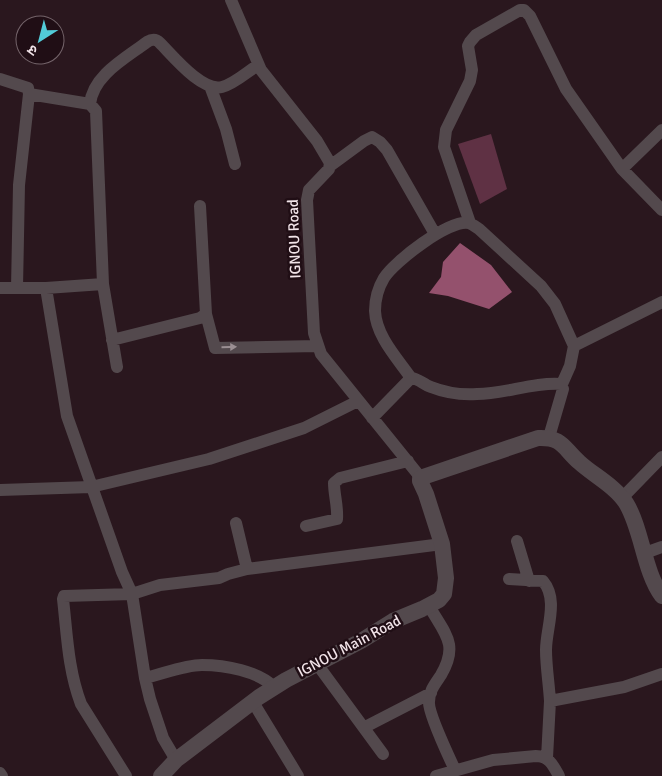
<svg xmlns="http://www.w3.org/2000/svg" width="662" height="776" viewBox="0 0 662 776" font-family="Signika,'Noto Sans Devanagari',sans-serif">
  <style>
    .green { fill: #5f3144 }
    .water { fill: #94516d }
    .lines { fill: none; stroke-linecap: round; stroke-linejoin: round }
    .minor { stroke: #53494d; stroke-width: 12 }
    .tertiary { stroke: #53494d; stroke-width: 16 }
    .oneway { fill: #9b8f93 }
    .labels { text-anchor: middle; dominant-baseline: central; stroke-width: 5; stroke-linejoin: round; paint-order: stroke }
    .street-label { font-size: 15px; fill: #f2e4e9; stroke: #200e15 }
  </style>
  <rect width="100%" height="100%" fill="#2a171e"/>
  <!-- green -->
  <path class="green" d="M491,134L507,189L480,204L458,144Z"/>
  <!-- water -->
  <path class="water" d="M460,243L491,265L512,292L489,309L448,296L429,293L441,277L443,262Z"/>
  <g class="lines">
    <!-- minor -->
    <path class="minor" d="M231,0L261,70L317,141L330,163L329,169L309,190L307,200L314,333L321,354L421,478
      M0,79L28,88L29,94L90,104L96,111L103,284L117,367
      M210,86L226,129L235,164
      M90,104C93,75 126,58 147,42C152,39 156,39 160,43C173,56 202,92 222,87C234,84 247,72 258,65
      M330,166L364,141L372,137L380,142L387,150L435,234
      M622,169L662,130
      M470,223L444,147L446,130L470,81L472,70L468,46L470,42L476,35L520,10H524L530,16L566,89L622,169L662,210
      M0,288H46L103,284
      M17,288L19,185L29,94
      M46,288L67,416L122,572L132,594L145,678L150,699L163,738L176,760
      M206,314L215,348L317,346
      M112,340L200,318L206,314L200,206
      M574,346L662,302
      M411,378C397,358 376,336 375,311C375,300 378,288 384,278C394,262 449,219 469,223C472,224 476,227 479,229L541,286L555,304L574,346L570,366L562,384
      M372,418L411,378C418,378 424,385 431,387C446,393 461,395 477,394C505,394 533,382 561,384L563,389L549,437
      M0,490L91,487L209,459L304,428L358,401
      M622,498L662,457
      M236,523L247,569
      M306,526L337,519C338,506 334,495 334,483L340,478L408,461
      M517,541L529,581
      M645,553L662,547
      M509,579L543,581C559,600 546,628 546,650C546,666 549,684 550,701
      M429,606C445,634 459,644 441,675C435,684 429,691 429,702C428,713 449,757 455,770
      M317,664L383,754
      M145,678C163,674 184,665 202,665C225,665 258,671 274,687
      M253,702L298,776
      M365,727L431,693
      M547,758L550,701L624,687L662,674
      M0,773L2,776
      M126,776L81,704C68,670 67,634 63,599L64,596L132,594L160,585L219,578L228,574L247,569L442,544
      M436,776L493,760L536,756C549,756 553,765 559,776"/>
    <!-- tertiary -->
    <path class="tertiary" d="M161,776L176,760L259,697L286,680L361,641L393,621L422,609L439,600L444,594L446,578L442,544L426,494L420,481V479L423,477L538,438C563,437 563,448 579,462C593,475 615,486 626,503C642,529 644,572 662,596"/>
  </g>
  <!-- one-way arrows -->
  <defs><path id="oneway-solid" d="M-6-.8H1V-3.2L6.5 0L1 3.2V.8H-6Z" transform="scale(1.25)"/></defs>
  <use class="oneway" href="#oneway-solid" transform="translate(229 347) rotate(-1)"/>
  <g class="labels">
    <!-- street labels -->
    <g class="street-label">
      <text transform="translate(294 239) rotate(-92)">IGNOU Road</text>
      <text transform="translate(349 646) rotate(-28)">IGNOU Main Road</text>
    </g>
  </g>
  <!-- north arrow -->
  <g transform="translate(40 40) rotate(216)"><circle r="24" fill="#200e15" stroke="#74646a"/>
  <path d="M0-4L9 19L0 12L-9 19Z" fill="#52cbd8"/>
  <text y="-8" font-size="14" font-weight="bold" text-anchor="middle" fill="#f2e4e9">उ</text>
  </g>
</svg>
